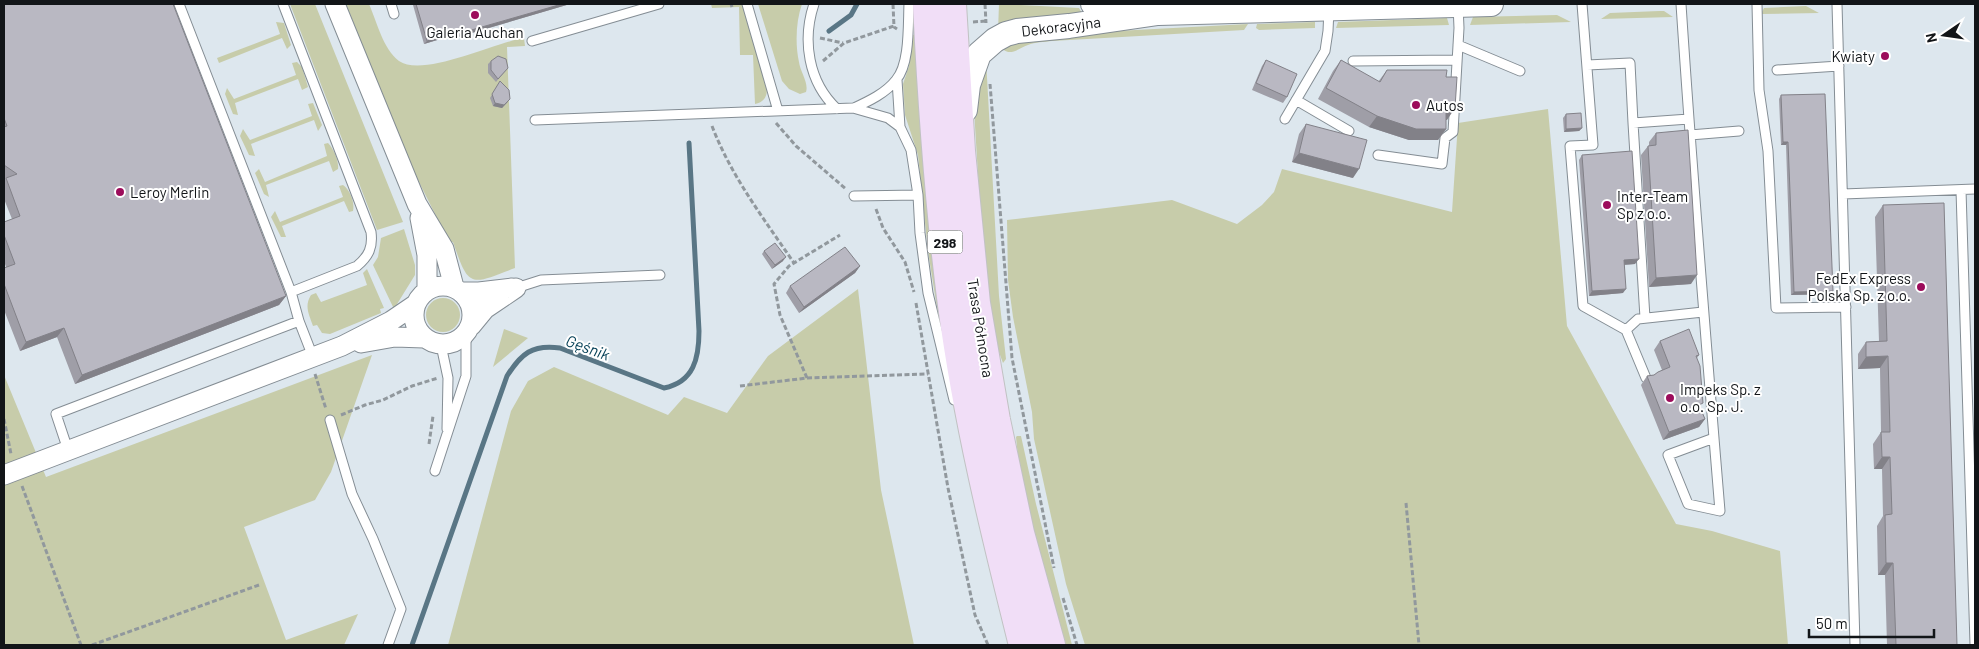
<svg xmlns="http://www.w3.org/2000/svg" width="1979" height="649" viewBox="0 0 1979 649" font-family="Barlow,sans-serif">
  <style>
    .green { fill: #c7ccaa }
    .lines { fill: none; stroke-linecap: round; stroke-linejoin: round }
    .stream { stroke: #597685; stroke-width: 5 }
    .service-casing { stroke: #848d94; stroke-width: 11 }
    .minor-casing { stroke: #848d94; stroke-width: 21 }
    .tertiary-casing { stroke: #848d94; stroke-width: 26 }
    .primary-casing { stroke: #c1c2c3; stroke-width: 30 }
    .path { stroke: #91989d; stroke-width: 3; stroke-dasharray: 5 2.5; stroke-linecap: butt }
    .service { stroke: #fff; stroke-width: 9 }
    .minor { stroke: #fff; stroke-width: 19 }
    .tertiary { stroke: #fff; stroke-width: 24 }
    .primary { stroke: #f1def7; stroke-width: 28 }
    .wall { fill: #9f9ea7 }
    .shaded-wall { fill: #828188 }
    .building { fill: #b9b8c2; stroke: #828188 }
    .poi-dot { fill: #9c0c5b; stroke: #fff; stroke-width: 2 }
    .labels { text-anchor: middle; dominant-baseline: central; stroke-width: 4; stroke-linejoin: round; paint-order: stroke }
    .shield { fill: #fff; stroke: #595b5d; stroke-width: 1 }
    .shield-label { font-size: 14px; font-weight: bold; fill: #121518 }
    .street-label { font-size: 15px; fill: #121518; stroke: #fff }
    .poi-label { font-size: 15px; fill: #121518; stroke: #fff; text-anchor: start }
    .water-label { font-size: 16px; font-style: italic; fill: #074258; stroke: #fff }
  </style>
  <rect width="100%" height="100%" fill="#dde7ee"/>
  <!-- green -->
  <path class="green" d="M290,4H315L403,222L377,230Z
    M346,4H369C377,22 383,49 399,61C423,78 496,42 524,38L525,46L507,47L515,268C470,285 469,289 453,242H449L408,160Z
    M711,4H742L767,89C767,98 763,102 755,104L753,55H740L739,7L712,8Z
    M758,4H802C796,21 795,44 799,62C800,71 809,83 806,92L800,94L789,89L782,81Z
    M999,4L1079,8L1083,15L998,31Z
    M1806,6L1819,13L1761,14L1764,8Z
    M1659,11H1664L1673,17L1601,19L1610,13Z
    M1557,15L1571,22L1470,25L1473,17Z
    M1447,18L1449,25L1336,28L1338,22Z
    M276,22L284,23L291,45L287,49L282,38L219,63L217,58L280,34Z
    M1315,22V28L1259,30L1256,28L1257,24Z
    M1248,24L1244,30L1052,41C1044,42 1035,42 1028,45C1017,49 1009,58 1000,46L1023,36Z
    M912,35H920L948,357L940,327L928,251L918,155L905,115L903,84L909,66Z
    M986,59L999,296L1006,359L1003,363L990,328L985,287L975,126L974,105Z
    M297,62L302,67L308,87L302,90L298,79L235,103L238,115L233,114L225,94L227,88L234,99L296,75L292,63Z
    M313,103L322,125L318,131L314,120L251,144L255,156L249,155L240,136L243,129L250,140L312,116L308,104Z
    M1548,109L1567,326L1676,524L1712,531L1780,551L1788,645H1085L1066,584L1034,439L1032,412L1013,317L1008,280L1007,220L1172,200L1237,224L1262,205L1274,192L1282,169L1452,212L1458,123Z
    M328,143C334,149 339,161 338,169L333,172L329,161L266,185L269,197L264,194L255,173L259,169L265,182L327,156L324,144Z
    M343,185C350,190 355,202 353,211L349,212L344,201L282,226L286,237H281L271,217L275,211L280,222L343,197L339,186Z
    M404,229L415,265V275L394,309L373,265L378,257L381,238Z
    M367,269L384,308L380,309L381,313L330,334L322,333L317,325L313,326C309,314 304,306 311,295L316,293L321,302L367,285L363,273Z
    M858,289L881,490L914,645H448L511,411L528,381L554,367L668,415L684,397L727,413L768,356Z
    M426 315a17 17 0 1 1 34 0a17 17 0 1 1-34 0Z
    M504,329L528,338L493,367Z
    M372,355L331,472L315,500L244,527L286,640L358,614L344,645H4V375L46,477Z
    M1017,436H1021L1036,504L1072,645H1059L1019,467L1016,437Z"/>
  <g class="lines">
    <!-- stream -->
    <path class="stream" d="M829,31L851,15L857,4
      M412,645L507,376C521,354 532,344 560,348L664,388C694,382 699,358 699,331L689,143"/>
    <defs>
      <path id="service" d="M179,4L291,292L299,321
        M283,4L371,232C373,247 369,256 357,266L291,292
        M391,4L394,14
        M747,4L778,111
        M814,4C802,40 808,82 837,109
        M1582,4L1593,145L1570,146L1583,306L1626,330
        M1681,4C1692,173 1706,342 1720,511L1688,504L1668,455L1714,438
        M1757,4L1759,90L1768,151L1776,308L1846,307
        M1837,4L1855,645
        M532,41L659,4
        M1458,45L1520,71
        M1353,61L1457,60
        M1587,65L1630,63L1633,123L1689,119
        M1777,70L1839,66
        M897,80L900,127
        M1296,100L1349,131
        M854,108C869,101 886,93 896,80C910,64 908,25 909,4
        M1285,119L1325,51L1328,31L1329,9
        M535,120L853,108L888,118L900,127L911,150L918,195L920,233L928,293L954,400
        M1633,123L1645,318
        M1690,135L1739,131
        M1378,155L1442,164L1445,138L1453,132L1459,28L1458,5
        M1961,190L1975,644
        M1843,194L1975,189
        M854,196L918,195
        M516,288L541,280L660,275
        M441,345L448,378L447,429
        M1646,378L1626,330L1638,319L1703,312
        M330,420L352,494L373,539L401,609L388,645
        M68,450L56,414L299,321L313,357
        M435,471L466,376V334"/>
      <path id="minor" d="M335,4L417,204L444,249L454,287
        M420,218L427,255V290
        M414 315a29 29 0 1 1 58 0a29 29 0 1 1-58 0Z
        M462,292H479L512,288
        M471,326L485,309L516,288
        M361,343L395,337L424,338
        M4,475L342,346L391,321L416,304"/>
      <path id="tertiary" d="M1093,4L1132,9
        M965,110L968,85L979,54L995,40L1006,34L1017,31L1069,26L1158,13L1491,4"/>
      <path id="primary" d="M927,4C932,105 939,205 952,305C967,420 995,533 1023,645
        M952,4L961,151L976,303L996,420L1020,533L1051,645"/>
    </defs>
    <!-- service casing -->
    <use href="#service" class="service-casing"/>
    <!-- minor casing -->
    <use href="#minor" class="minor-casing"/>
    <!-- tertiary casing -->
    <use href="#tertiary" class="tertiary-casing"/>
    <!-- primary casing -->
    <use href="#primary" class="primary-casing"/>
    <!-- path -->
    <path class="path" d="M731,4L732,7
      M893,4L894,27L897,29
      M985,4L986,23
      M973,22L986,21
      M820,38L843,43
      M823,61L844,43L894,26
      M990,84L1012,358L1054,568
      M776,123L796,146L846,189
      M712,126C731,176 764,219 794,263
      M876,209L883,228L905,262L914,292
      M916,303L948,488L975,615L988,645
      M315,374L326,409
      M807,378L780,315L774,284L789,266L840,235
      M740,386L807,378L928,374
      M341,415L365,405L383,400L412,386L438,378
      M4,419L11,454
      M429,444L433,416
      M22,486L81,645
      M1406,503L1419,645
      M1063,598L1077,645
      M92,645L259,585"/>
    <!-- service -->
    <use href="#service" class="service"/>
    <!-- minor -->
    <use href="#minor" class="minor"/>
    <!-- tertiary -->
    <use href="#tertiary" class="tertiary"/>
    <!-- primary -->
    <use href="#primary" class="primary"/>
  </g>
  <!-- wall -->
  <path class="wall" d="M4,4L286,296L279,305L75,384L57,337L20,351L4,310V268L6,267L4,261V222L12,219L4,199V181L5,179L4,178Z
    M414,4H570L458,37L457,34L424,44L413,5Z
    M1266,60L1287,97L1283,103L1252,90L1262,66Z
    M1341,60L1378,82L1387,70L1446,77L1447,120H1446V129L1438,140H1409L1369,127L1318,99L1333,71Z
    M491,61L508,68L496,82L488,73V64Z
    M500,81L508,102L502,108L493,106L490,98Z
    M1781,95L1831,294L1791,295L1786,145H1781L1779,99Z
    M1566,114L1582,128L1579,131L1564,132L1563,118Z
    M1306,124L1353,178L1292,162L1299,134Z
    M1656,133L1691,284L1649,287L1641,155L1648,146H1649V142Z
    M1582,155L1635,264L1624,265L1623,293L1589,296L1579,160Z
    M1883,205L1957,645H1887L1885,575H1878L1877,526L1883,516L1882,469H1874L1873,444L1881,432L1880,368L1858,369V354L1866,342L1879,341L1875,217Z
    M764,251L783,261L772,269L762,254Z
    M860,266L855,273L799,313L786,293L790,286Z
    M1660,341L1699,355L1697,358L1700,408L1705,419L1699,427L1663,440L1641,385L1647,376L1654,375L1662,370L1654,350Z"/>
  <!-- shaded-wall -->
  <path class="shaded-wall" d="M562,4H570L458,37L461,33Z
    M460,31L457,34L424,44L427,41Z
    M510,99L502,108L493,106L495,103Z
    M1446,108H1455L1447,120L1438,119Z
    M1377,116L1446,129L1438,140H1409L1369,127Z
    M1582,128L1579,131L1564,132L1566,129Z
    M1783,142H1788L1786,145H1781Z
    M1299,153L1359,169L1353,178L1292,162Z
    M786,257L783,261L772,269L775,265Z
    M1639,259L1635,264L1620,265L1624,260Z
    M860,266L855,273L799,313L804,307Z
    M1697,275L1691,284L1649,287L1656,278Z
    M1626,289L1623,293L1589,296L1592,291Z
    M1833,291L1831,294L1791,295L1794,292Z
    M286,296L279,305L75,384L82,375Z
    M64,328L57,337L20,351L26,342Z
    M1888,356L1880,368L1858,369L1866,357Z
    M1705,419L1699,427L1663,440L1669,432Z
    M1882,457H1890L1882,469H1874Z
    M1886,563H1893L1885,575H1878Z"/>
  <!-- building -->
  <path class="building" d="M4,4H173L286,296L82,375L64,328L26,342L4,284V268L15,264L4,235V222L20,216L6,178L17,174L4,165V127L7,126L4,118Z
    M416,4H562L461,33L460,31L427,41Z
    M498,56L506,59L508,68L498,79L491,70V61Z
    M1266,60L1297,74L1287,97L1256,83Z
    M1341,60L1380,82L1387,70H1447L1446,77H1457L1455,108H1446V129H1416L1377,116L1326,88Z
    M500,81L509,90L510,99L504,105L495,103L492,94Z
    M1825,94L1833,291L1794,292L1788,142H1783L1781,95Z
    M1581,113L1582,128L1566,129V114Z
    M1306,124L1367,140L1359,169L1299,153Z
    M1688,130L1697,275L1656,278L1648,146L1656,145V133Z
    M1632,151L1639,259L1624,260L1626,289L1592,291L1582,155Z
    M1944,203L1957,645H1896L1893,563H1886L1885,515L1892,514L1890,457H1882L1881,432H1890L1888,356L1866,357V342L1887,341L1883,205Z
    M775,243L786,257L775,265L764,251Z
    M845,247L860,266L804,307L790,286Z
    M1689,329L1699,355L1696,356L1700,366L1703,403L1699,405L1705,419L1669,432L1647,376L1654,375L1658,372L1670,367L1660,341Z"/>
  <!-- markers -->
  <g class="poi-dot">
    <circle cx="475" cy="15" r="5"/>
    <circle cx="1885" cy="56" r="5"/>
    <circle cx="1416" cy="105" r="5"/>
    <circle cx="120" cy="192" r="5"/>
    <circle cx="1607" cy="205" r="5"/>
    <circle cx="1921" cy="287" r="5"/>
    <circle cx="1670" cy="398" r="5"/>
  </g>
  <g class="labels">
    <!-- shield labels -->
    <rect class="shield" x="927.5" y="230.5" width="35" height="23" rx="4"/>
    <g class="shield-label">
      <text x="945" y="242">298</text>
    </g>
    <!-- street labels -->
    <g class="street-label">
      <text transform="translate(1061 26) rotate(-7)">Dekoracyjna</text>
      <text transform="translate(981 328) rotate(81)">Trasa Północna</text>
    </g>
    <!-- poi labels -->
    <g class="poi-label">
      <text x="475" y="32" text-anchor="middle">Galeria Auchan</text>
      <text x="1875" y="56" text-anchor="end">Kwiaty</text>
      <text x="1426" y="105">Autos</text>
      <text x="130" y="192">Leroy Merlin</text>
      <text x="1617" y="196">Inter-Team<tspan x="1617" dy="17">Sp z o.o.</tspan></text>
      <text x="1911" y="278" text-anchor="end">FedEx Express<tspan x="1911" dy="17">Polska Sp. z o.o.</tspan></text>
      <text x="1680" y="389">Impeks Sp. z<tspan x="1680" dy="17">o.o. Sp. J.</tspan></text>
    </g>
    <!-- water labels -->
    <g class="water-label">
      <text transform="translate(588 347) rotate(20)">Gęśnik</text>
    </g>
  </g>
  <!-- border -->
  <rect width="1979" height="649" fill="none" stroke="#121518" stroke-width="10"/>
  <!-- north arrow -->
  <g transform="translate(1944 35) rotate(257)" stroke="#ffffff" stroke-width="4" paint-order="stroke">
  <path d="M0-4L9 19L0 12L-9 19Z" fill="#121518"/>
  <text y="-8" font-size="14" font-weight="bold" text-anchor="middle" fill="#121518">N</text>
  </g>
  <!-- scale -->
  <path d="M1809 629v8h125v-8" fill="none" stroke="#121518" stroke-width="2.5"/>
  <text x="1816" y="629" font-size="15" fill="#121518" stroke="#ffffff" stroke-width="4" paint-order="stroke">50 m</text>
</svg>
